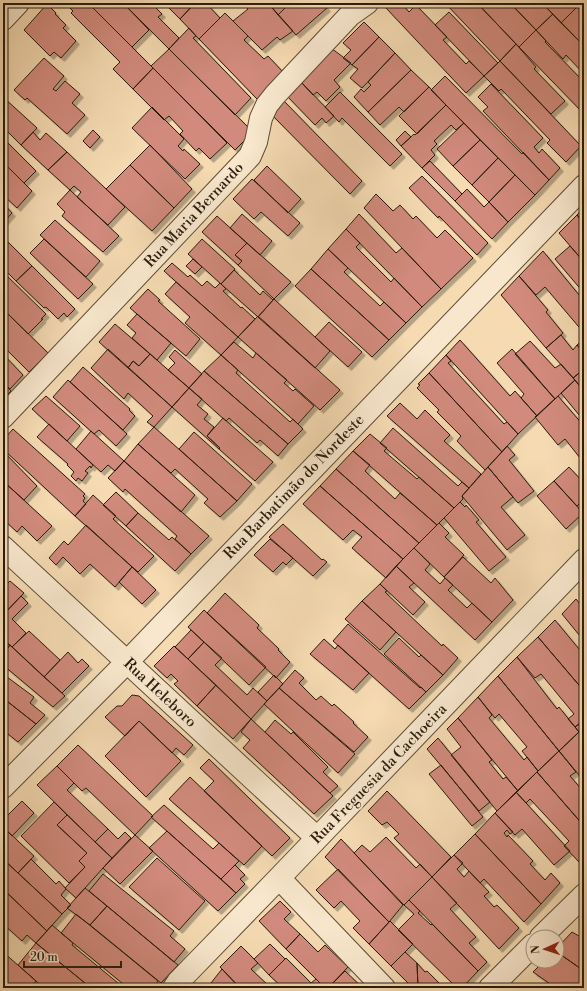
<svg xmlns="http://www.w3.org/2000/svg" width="587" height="991" viewBox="0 0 587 991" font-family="'Libre Bodoni',serif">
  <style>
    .building { fill: #d18a7c; stroke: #2a1c0e; filter: url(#shadow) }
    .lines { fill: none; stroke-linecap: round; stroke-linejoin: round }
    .minor-casing { stroke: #5d4c37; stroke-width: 24 }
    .minor { stroke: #f8e7cd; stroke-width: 22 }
    .labels { text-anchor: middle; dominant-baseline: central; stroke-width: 4; stroke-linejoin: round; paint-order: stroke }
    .street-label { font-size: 15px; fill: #2a1c0e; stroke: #f8e7cd }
  </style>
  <defs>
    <filter id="shadow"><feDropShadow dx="3.5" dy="3.5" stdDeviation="0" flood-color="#0004"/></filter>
  </defs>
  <rect width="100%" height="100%" fill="#f5dab2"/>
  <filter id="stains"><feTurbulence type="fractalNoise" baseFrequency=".005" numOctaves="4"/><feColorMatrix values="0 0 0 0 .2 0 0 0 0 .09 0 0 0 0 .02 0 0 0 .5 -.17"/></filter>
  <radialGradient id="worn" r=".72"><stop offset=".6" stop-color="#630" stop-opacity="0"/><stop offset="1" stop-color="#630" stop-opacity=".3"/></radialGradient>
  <!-- building -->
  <path class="building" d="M65,3H88L153,68L133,89L113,69L120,62L71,13L73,11Z
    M88,3H123L149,30L132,47Z
    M123,3H151L162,14L158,17L179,38L169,49Z
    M164,3H195L180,19Z
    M195,3H206L220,18L199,39L180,19Z
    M243,3H268L293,31L280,40L277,37L262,50L233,21L248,9Z
    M268,3H290L278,15Z
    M290,3L297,4L298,3H323L327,8L296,35L278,15Z
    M393,3H401L409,12L416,5L447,37L443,40L466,64L469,61L484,76L466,93L386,8Z
    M445,3H477L516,44L500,61Z
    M477,3H510L536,30L519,47Z
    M510,3H542L553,14L536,30Z
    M542,3H575L578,6L561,23Z
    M581,3H584V14L577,7Z
    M47,4L56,13L55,14L66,25L63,28L76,41L61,58L54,52L50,56L24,30Z
    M577,7L584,14V44L583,45L561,23Z
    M449,12L498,63L484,76L435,25Z
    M225,13L248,36L244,40L264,59L268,56L283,72L257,99L199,39Z
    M553,14L584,46V74L566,55L563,59L536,30Z
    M364,22L379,37L352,65L343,58L351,50L343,43Z
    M189,28L196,36L193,38L251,98L235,115L169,49Z
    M536,30L546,41L545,42L584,82V114L519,47Z
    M379,37L395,53L362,88L350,78L358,69L352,65Z
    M516,44L536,67L534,69L565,101L551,114L500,61Z
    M331,48L351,63L334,80L340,87L326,101L317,92L313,95L300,81Z
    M169,49L253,132L235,150L151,66Z
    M395,53L411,70L368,112L354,97L361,89L364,92L371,85L368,82Z
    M44,58L64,76L53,89L56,91L65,81L80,94L72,103L85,115L67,134L27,98L25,100L14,90Z
    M500,61L581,146L566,162L547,143L550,140L501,89L499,91L484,76Z
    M153,68L227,143L210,159L199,148L196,151L180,134L183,131L169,116L164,120L133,89Z
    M411,70L429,87L404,112L399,107L380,125L368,112Z
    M445,76L522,154L523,152L549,180L535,195L431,90Z
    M300,81L334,116L326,123L322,118L315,125L286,95Z
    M491,84L543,138L534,147L539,153L542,149L560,168L549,180L483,111L488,107L478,97Z
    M429,87L446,105L417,134L399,116Z
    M340,92L402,154L390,166L342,118L339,122L325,107Z
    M3,97L37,128L21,145L3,127Z
    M282,99L362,181L350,194L269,112Z
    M446,105L464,123L456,130L451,125L434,141L437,144L431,150L435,155L422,168L401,146L414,134L415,135Z
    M152,107L184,139L178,146L183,151L184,149L200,164L185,179L132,128Z
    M464,123L480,140L453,166L437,149Z
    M93,130L100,137L90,148L83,141Z
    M405,131L411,137L401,146L396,140Z
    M33,132L40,140L46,133L67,152L48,170L21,145Z
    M3,138L36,171L24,183L3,162Z
    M480,140L498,158L472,185L453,166Z
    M150,145L192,189L174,208L130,165Z
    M67,152L125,207L108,225L77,197L81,192L74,186L70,190L48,170Z
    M498,158L515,175L489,202L472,185Z
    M430,161L462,194L455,201L422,168Z
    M3,162L32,191L17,208L3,195Z
    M130,165L174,208L152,231L106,189Z
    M267,166L301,199L288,213L254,180Z
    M515,175L535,195L508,222L489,202Z
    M422,176L488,243L477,255L439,216L438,218L409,188Z
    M252,179L300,223L288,236L261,212L254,219L233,199Z
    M467,189L484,207L489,202L508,222L492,239L455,201Z
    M70,190L119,236L103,252L62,216L65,212L57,204Z
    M376,194L393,211L400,205L413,219L416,216L437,238L445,230L473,258L441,289L364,208Z
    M3,203L12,213L3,223Z
    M584,207V224L577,215Z
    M242,214L272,241L260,255L230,228Z
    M359,214L396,253L402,248L441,289L422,307L346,229Z
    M577,215L584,224V262L559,233Z
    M217,216L247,243L235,255L242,261L238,265L202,232Z
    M55,220L100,261L86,277L40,235Z
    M346,229L360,243L356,247L391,282L394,278L422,307L406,323L328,249Z
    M3,237L32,266L16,281L3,268Z
    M44,239L93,284L78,299L30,253Z
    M202,239L235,269L221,284L188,254Z
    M247,243L291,282L274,299L238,265L242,261L235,255Z
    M570,246L584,262V293L555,259Z
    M328,249L348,268L344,272L380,306L384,302L406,323L389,340L311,269Z
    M543,251L584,301V333L545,287L536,295L519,276Z
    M193,259L202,267L195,274L186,266Z
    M172,263L188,277L190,275L202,286L207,281L215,288L220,283L226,289L223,291L241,308L242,307L255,319L238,337L164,271Z
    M32,266L75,309L67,317L64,313L58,319L46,307L44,308L16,281Z
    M311,269L389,340L372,357L295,286Z
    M234,270L260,295L263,291L273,300L258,317L221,284Z
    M3,272L46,314L41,319H43L28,334L3,309Z
    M519,276L548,310L546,312L563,333L546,348L501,295Z
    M176,282L238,337L221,355L185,323L190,317L165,294Z
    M148,289L160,300L158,301L200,339L186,356L130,308Z
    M274,299L330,351L315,368L258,317Z
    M3,309L48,353L29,372L3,346Z
    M137,314L171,343L157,360L132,338L136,333L127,325Z
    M258,316L340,390L320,410L238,337Z
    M329,322L362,352L348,367L315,337Z
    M115,324L150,354L139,366L133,361L128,368L99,342Z
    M561,335L573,350L577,345L584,353V369L573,378L546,348Z
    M584,339V353L577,345Z
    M460,340L510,396L515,391L537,416L518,434L446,355Z
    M530,341L555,368L561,364L575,380L555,399L515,354Z
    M234,342L253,358L256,353L287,380L284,383L293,391L295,389L314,406L298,424L221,355Z
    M108,349L172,407L154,427L147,422L153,416L128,393L124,399L91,368Z
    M512,349L555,399L537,416L521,398L524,394L497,363Z
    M175,350L202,374L189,388L168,370L175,363L169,357Z
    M3,354L23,375L10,389L3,382Z
    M150,354L189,388L172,407L128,368L133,361L139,366Z
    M221,355L238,370L236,373L290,422L293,419L303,429L288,444L204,371Z
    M446,355L451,361L448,363L504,424L507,422L518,434L502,452L429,373Z
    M83,367L130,409L129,410L135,416L123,430L70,382Z
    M584,369V391L573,378Z
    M204,371L288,444L278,456L260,440L257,443L229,418L226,421L189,388Z
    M429,373L502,452L485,470L457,441L461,436L437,412L439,410L417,388L420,385L418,384Z
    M68,380L127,434L116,446L99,430L94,434L53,397Z
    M575,380L584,391V421L561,393Z
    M3,382L11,391L3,399Z
    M189,388L202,399L197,405L208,414L204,419L214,427L207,436L220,448L219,449L172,407Z
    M46,396L80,426L67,441L32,409Z
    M558,396L584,426V463L565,439L558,445L535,417Z
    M400,403L417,419L425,410L450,435L444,441L481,474L469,488L387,416Z
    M223,418L273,462L255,481L219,449L220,448L207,436Z
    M49,424L93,465L91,468L90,466L85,471L88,473L82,481L78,478L76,481L71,476L74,472L67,465L68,464L37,437Z
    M154,427L237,501L220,517L204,503L208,499L175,469L171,473L138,444Z
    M393,428L458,486L462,482L469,488L462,496L463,499L454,508L380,443Z
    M13,429L85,494L83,496L85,498L83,501L86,504L75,516L3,449V440Z
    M91,431L124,461L115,471L108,465L101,472L76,449Z
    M194,432L252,484L237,501L179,449Z
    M370,434L387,448L384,451L417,479L419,477L454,508L437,525L353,451Z
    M138,444L195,495L181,512L124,461Z
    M507,446L515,455L509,460L534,491L518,503L488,467Z
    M3,451L37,486L24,500L3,481Z
    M353,451L370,465L365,471L395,499L400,493L437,525L419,543L336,469Z
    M124,461L209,536L191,554L175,539L177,536L125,489L123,492L108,478Z
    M488,467L513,497L501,507L525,535L507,550L462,496Z
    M569,467L584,483V499L577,506L554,481Z
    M336,469L419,543L403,559L320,486Z
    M3,481L52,526L37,541L22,526L17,532L3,519Z
    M554,481L583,513L566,529L537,496Z
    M320,486L403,559L386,578L352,548L362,537L353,530L343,540L303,504Z
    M116,492L138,513L126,526L103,505Z
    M93,495L116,516L113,519L154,556L138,572L75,516Z
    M460,502L465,507L466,505L479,520L476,522L506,557L489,571L444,518Z
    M138,513L169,540L172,537L191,554L175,571L126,526Z
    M439,523L449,533L445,537L464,555L444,577L414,548Z
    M283,524L322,560L323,559L327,562L313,576L269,537Z
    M86,525L132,567L115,587L90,564L80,574L63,557L56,565L49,558L64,541L68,545Z
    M270,539L293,558L286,565L283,562L273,572L254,555Z
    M414,548L430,564L425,570L440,584L445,578L453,585L448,590L467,608L472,603L492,622L475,640L396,566Z
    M463,557L491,583L495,578L513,600L492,622L444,577Z
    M396,566L414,583L409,587L425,602L413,615L380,584Z
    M132,567L156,590L142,604L119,582Z
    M10,581L24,593L3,615V587Z
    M380,584L387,591L385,592L442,646L443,644L458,658L443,675L362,601Z
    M225,593L259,625L257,628L279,649L278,650L290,662L276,678L207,613Z
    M21,596L28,603L12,619L26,633L12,647L3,640V615Z
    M576,599L584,609V641L562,614Z
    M362,601L396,632L380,650L345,619Z
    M204,610L266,667L249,685L188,627Z
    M555,620L579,649L584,646V691L538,637Z
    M348,624L420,688L421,687L426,692L409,709L333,641Z
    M191,630L204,642L188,659L175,647Z
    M29,631L60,660L44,677L12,647Z
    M538,637L584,691V720L575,727L568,719L574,714L541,674L535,678L517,657Z
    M399,638L419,657L421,655L443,675L426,692L384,654Z
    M324,639L335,649L338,645L369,673L353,690L310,654Z
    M3,640L10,645L3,654Z
    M204,642L222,658L215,665L247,695L253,688L267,701L251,719L188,659Z
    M10,645L65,696L53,707L3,665V654Z
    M174,646L216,685L197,706L174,684L178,681L171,674L167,678L154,666Z
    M68,652L78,663L82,659L89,666L62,693L44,677Z
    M517,657L557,709L559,707L579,732L559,751L498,676Z
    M295,670L304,678L299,683L316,700L321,696L332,706L334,704L354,722L353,723L368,737L354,752L279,688Z
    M3,674L34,697L30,703L45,715L36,724L3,698Z
    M274,675L283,684L267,701L258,692Z
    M498,676L559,751L538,771L522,751L527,747L499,714L495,718L478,697Z
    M216,685L251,719L233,739L197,706Z
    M279,688L355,754L338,773L264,704Z
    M132,695L139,696L193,745L184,755L176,748L172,753L139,721L125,736L105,717L117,706H122Z
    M478,697L492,715L489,718L524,760L527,757L538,771L518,791L458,718Z
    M3,698L36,724L18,742L3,730Z
    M458,718L492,760L489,762L503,779L506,777L518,791L497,811L451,755L461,747L447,729Z
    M251,719L333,796L314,814L243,748L250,740L241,732Z
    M275,720L291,734L293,732L328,767L323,772L338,786L330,793L265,732Z
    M584,720V738L575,727Z
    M139,721L181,761L146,797L105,756Z
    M579,732L584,738V781L559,751Z
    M438,738L490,802L479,811L427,749Z
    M78,745L153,816L135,835L86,788L82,791L57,766Z
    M559,751L576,772L570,776L583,791L584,790V826L537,772Z
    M209,759L290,838L272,856L204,791L214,781L200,768Z
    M441,765L483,817L472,826L429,774Z
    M57,766L74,783L67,790L108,829L95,842L37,785Z
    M537,772L584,826V829L582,831L584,834V857L579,862L564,846L569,841L530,799L526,803L516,792Z
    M190,777L262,846L244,865L169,799Z
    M387,791L451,857L432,877L394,838L399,834L387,822L382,825L368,811Z
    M516,792L570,851L554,865L522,829L515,835L495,813Z
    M22,801L34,813L12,836L3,827V820Z
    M54,802L67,815L57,825L87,853L79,861L85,867L69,883L21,836Z
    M164,805L213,849L219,843L239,861L221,879L151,817Z
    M495,813L513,832L510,834L507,830L504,833L507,837L508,835L533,861L530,864L545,880L551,873L560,883L541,904L475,834Z
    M67,815L112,858L76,898L65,888L85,867L79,861L87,853L57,825Z
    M3,827L34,856L18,873L3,859Z
    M108,829L118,839L125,832L131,838L112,858L95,842Z
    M167,831L236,893L218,911L149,848Z
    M475,834L541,904L524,922L484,879L480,883L454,855Z
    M135,835L153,851L120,884L103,868Z
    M386,837L416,868L420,864L432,877L404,905L354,853L362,845L370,852Z
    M341,839L403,905L389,922L325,857Z
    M454,855L463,863L457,869L464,877L469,871L489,892L484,896L494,907L497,905L519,928L499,949L432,877Z
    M157,858L205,901L179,930L129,887Z
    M3,859L62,914L47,931L3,889Z
    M31,859L56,884L59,881L66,889L61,895L71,905L62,914L18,873Z
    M235,865L245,875L240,879L245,884L236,893L221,879Z
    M338,869L389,922L369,944L353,928L360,921L341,901L334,908L316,890Z
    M103,874L174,931L170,936L185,949L174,962L89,891Z
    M432,877L457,903L450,909L476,937L469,943L487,962L478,971L409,900Z
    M85,888L107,906L90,925L67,908Z
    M3,889L47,931L36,943L27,935L22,941L3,924Z
    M409,900L420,911L418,913L431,925L432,924L478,971L462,988H457L398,930L414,914L404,905Z
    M280,901L291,912L284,919L300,934L286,949L259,921Z
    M107,906L178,965L161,983L90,925Z
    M76,914L158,981L153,988H128L61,933Z
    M390,921L413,944L391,966L369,944Z
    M52,925L73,943L72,945L124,988H91L36,943Z
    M572,932L584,939V971L557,952V948Z
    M300,934L318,952L325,945L348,967L328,988H325L286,949Z
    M36,943L91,988H44L18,965Z
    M270,944L285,959L269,975L254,959Z
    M241,946L258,963L251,969L271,988H240L220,967Z
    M3,952L36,981L30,988H6L3,985Z
    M405,952L417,963L418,988H413L391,966Z
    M557,952L584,971L580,978L584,981V988H556L533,972L544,961H557Z
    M286,958L311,983L316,979L325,988H283L269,975Z
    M417,963L425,972L427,971L444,988H418Z
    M222,969L240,988H207Z
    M345,971L363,988H328Z"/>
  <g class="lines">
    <defs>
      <path id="minor" d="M3,19L18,3
        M3,417L250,156L256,142L261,118L267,105L275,95L350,15L367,3
        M3,547L317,838
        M3,787L127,662L584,186
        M279,878L384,988
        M541,937L584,895
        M174,988L178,982L279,878L584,560
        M490,988L533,945"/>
    </defs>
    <!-- minor casing -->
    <use href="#minor" class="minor-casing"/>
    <!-- minor -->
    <use href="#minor" class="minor"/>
  </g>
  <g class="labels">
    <!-- street labels -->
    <g class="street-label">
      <text transform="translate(194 215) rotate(-47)">Rua Maria Bernardo</text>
      <text transform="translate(294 487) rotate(-46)">Rua Barbatimão do Nordeste</text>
      <text transform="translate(160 693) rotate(43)">Rua Heleboro</text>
      <text transform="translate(379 774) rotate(-46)">Rua Freguesia da Cachoeira</text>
    </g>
  </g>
  <!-- margin -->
  <rect width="587" height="991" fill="none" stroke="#f5dab2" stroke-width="16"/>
  <rect x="4" y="4" width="579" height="983" fill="none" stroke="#2a1c0e" stroke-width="2"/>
  <rect x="8" y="8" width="571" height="975" fill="none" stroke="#2a1c0e"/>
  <!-- north arrow -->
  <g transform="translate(545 949) rotate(267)"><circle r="19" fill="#f8e7cd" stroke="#a69681"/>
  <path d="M0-3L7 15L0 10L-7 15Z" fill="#8f2418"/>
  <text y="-6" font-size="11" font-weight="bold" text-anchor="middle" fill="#2a1c0e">N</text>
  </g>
  <!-- scale -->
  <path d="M24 961v6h97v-6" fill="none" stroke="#2a1c0e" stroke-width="2"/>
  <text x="30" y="961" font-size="12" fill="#2a1c0e" stroke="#f8e7cd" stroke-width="3" paint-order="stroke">20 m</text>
  <rect width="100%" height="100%" filter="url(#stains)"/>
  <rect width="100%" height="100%" fill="url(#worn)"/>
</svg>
